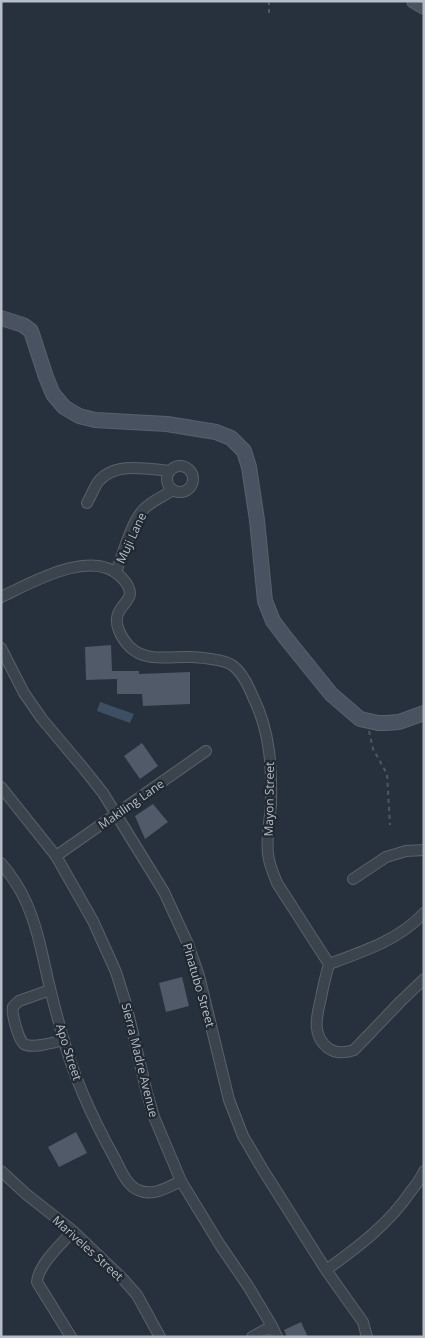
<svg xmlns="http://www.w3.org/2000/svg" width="425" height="1338" viewBox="0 0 425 1338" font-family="'Open Sans',sans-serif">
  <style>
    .water { fill: #3e4f64 }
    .building { fill: #505a68 }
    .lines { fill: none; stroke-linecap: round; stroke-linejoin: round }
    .street-casing { stroke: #59616b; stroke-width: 12 }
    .secondary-casing { stroke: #59616b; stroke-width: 16 }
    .path { stroke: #495b5d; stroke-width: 2; stroke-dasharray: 4 4; stroke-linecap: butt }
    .street { stroke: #3b434d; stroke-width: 10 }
    .secondary { stroke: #495260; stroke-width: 14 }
    .labels { text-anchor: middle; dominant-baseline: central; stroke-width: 4.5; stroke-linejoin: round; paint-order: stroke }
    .street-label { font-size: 12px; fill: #b7bec8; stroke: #202832 }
  </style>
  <rect width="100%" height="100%" fill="#27313d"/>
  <!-- water -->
  <path class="water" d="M100,702L134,714L130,723L97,711Z"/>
  <!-- building -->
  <path class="building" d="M111,645L112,671H139V674L190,672V704L143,706L142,694H117V679L86,680L85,647Z
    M142,743L158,766L140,779L124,756Z
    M153,804L168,822L145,839L135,816Z
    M182,977L189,1006L166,1012L159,983Z
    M76,1132L87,1153L59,1167L48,1147Z
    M301,1322L308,1337H287L284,1330Z"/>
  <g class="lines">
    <defs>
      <path id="street" d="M167 479a13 13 0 1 1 26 0a13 13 0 1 1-26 0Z
        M87,503C91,496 94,488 98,482C115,461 147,469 170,471
        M116,572C123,554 131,523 143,510C151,501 164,496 173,490
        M1,597C31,583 92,547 121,577C125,581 130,588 130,594C129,600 123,605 120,610C112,622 121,638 130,647C146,663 171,656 192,657C198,657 204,658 211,659C218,660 226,661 232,665C242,672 249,687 253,697C270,731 272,767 271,804C270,820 266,838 268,854C269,864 273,873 277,883L329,964C326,975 323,986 321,998C317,1015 311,1035 328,1048C336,1054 345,1053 354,1050L401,1001L424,979
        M1,648L24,693L42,719L84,769L103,793L164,892L188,944L199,976L229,1100L243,1136L263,1170L326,1270L363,1322L367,1337
        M1,787L56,856L93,921L116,972L126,1004L147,1093L154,1117L181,1181L220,1245L248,1286L272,1326L277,1337
        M56,856L206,751
        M1,863C11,875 20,888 26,902C36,924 41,948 46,971C51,994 57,1016 63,1038C75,1080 93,1119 114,1157C120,1168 126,1185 138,1190C153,1197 168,1187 181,1181
        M353,879L386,857L406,851L424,850
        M329,964C362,952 399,940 424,913
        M50,990L19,1001C17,1003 15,1004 13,1007C11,1013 19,1041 24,1044C32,1049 55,1042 64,1040
        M1,1171L26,1194L73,1231L122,1278L137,1295L160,1337
        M326,1270C358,1247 389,1224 411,1191C416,1185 421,1178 424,1171
        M71,1337L37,1282C38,1265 62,1243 73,1231
        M252,1337L272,1326"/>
      <path id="secondary" d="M414,1L424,7
        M1,318L23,325L31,331L46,377L53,394L64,407L79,416L95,420L167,424L216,432L231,438L244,451L249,467L257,520L265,601L273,621L285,637L331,694L360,719L378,723H386L399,722L424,713"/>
    </defs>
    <!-- street casing -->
    <use href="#street" class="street-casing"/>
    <!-- secondary casing -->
    <use href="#secondary" class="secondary-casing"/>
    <!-- path -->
    <path class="path" d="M269,1V14
      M369,731L373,749L387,774L390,825"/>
    <!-- street -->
    <use href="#street" class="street"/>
    <!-- secondary -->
    <use href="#secondary" class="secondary"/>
  </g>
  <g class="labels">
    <!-- street labels -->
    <g class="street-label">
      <text transform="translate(131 538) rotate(-65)">Muji Lane</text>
      <text transform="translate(269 799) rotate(-89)">Mayon Street</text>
      <text transform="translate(131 804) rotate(-35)">Makiling Lane</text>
      <text transform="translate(199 985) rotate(74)">Pinatubo Street</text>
      <text transform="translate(69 1052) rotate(72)">Apo Street</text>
      <text transform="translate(140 1060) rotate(76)">Sierra Madre Avenue</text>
      <text transform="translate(88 1248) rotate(42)">Mariveles Street</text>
    </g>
  </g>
  <!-- border -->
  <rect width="425" height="1338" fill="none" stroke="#b7bec8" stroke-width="5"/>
</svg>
